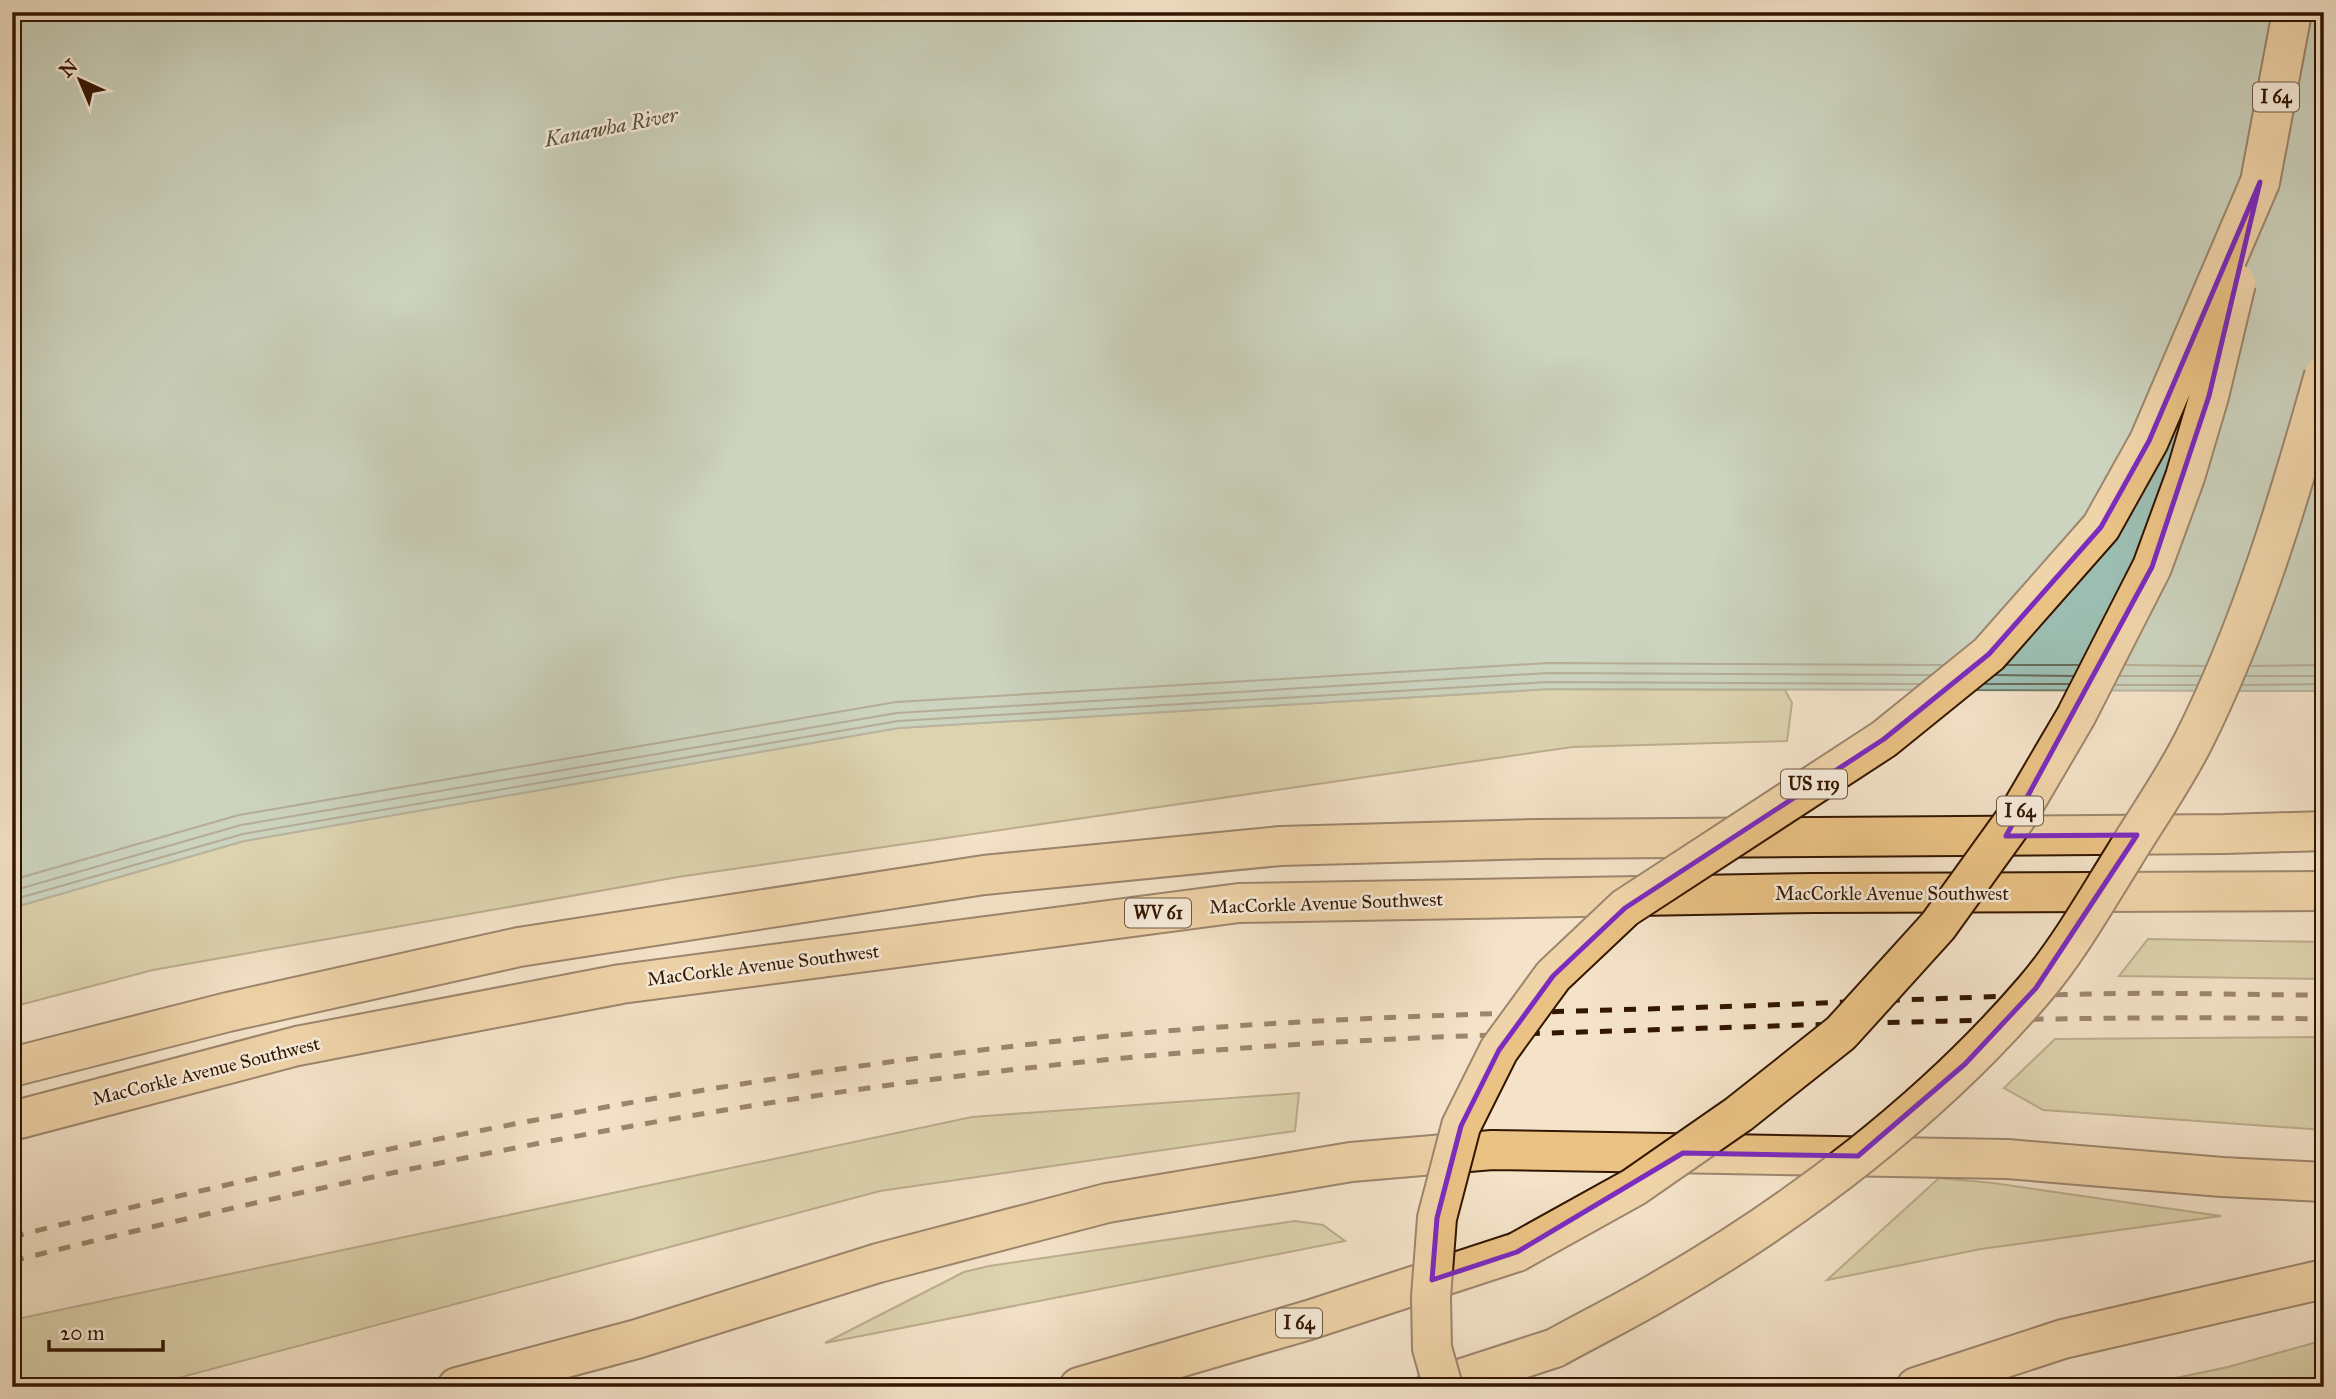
<svg xmlns="http://www.w3.org/2000/svg" width="2336" height="1399" viewBox="0 0 2336 1399" font-family="'IM FELL Great Primer',serif">
  <style>
    .green { fill: #c2c191; stroke: #7a6c48; stroke-width: 2 }
    .water { fill: #9cbeb2; stroke: #727b6b; stroke-width: 2 }
    .lines { fill: none; stroke-linecap: round; stroke-linejoin: round }
    .shore { stroke: #686a59; stroke-width: 2 }
    .primary-casing { stroke: #331600; stroke-width: 42 }
    .highway-casing { stroke: #331600; stroke-width: 42 }
    .primary { stroke: #eac284; stroke-width: 38 }
    .highway { stroke: #eac284; stroke-width: 38 }
    .rail { stroke: #331600; stroke-width: 5; stroke-dasharray: 12 12; stroke-linecap: butt }
    .highway-bridge-casing { stroke: #331600; stroke-width: 42; stroke-linecap: butt }
    .highway-bridge { stroke: #eac284; stroke-width: 38 }
    .marked { fill: none; stroke: #7b2cbf; stroke-width: 5; stroke-linejoin: round }
    .labels { text-anchor: middle; dominant-baseline: central; stroke-width: 5; stroke-linejoin: round; paint-order: stroke }
    .shield { fill: #f8eddc; stroke: #6e5642; stroke-width: 2 }
    .shield-label { font-size: 18px; font-weight: bold; fill: #331600 }
    .street-label { font-size: 19px; fill: #331600; stroke: #f8eddc }
    .water-label { font-size: 21px; font-style: italic; fill: #58513e; stroke: #f8eddc }
  </style>
  <rect width="100%" height="100%" fill="#f4e3c9"/>
  <filter id="stains"><feTurbulence type="fractalNoise" baseFrequency=".00286" numOctaves="4"/><feColorMatrix values="0 0 0 0 .2 0 0 0 0 .09 0 0 0 0 .02 0 0 0 .5 -.17"/></filter>
  <radialGradient id="worn" r=".72"><stop offset=".6" stop-color="#630" stop-opacity="0"/><stop offset="1" stop-color="#630" stop-opacity=".3"/></radialGradient>
  <!-- green -->
  <path class="green" d="M1549,689L1785,690L1792,703L1787,741L1572,747L678,877L153,970L12,1007V908L244,841L898,728Z
    M2148,939L2324,942V979L2119,976Z
    M2324,1037V1130L2043,1110L2004,1088L2055,1039Z
    M1299,1093L1295,1131L880,1191L144,1387H12V1320L972,1117Z
    M1939,1178L1993,1183L2221,1216L1981,1249L1827,1280Z
    M1295,1221L1323,1225L1345,1241L825,1343L964,1272L989,1266Z
    M2324,1340V1387H2133L2228,1367Z"/>
  <!-- water -->
  <path class="water" d="M12,12H2324V691L1549,689L899,728L244,841L12,908Z"/>
  <g class="lines">
    <!-- shore -->
    <path class="shore" d="M2007,665H2078
      M2125,665L2205,666
      M2251,666L2324,665
      M1996,675L2073,676
      M2120,676H2200
      M2246,676H2324
      M1985,684H2069
      M2116,685H2197
      M2242,685L2324,684
      M12,880L239,815L896,702L1548,663L1943,665
      M12,891L241,825L897,713L1548,673L1930,675
      M12,900L243,834L898,721L1548,682L1919,684"/>
    <defs>
      <path id="primary" d="M12,1067L228,1012L519,947L984,875L1280,846L1538,839L2225,834L2324,831
        M12,1121L297,1046L621,984L1239,903L1813,893L2324,891"/>
      <path id="highway" d="M2260,182L2292,12
        M457,1387L637,1339L878,1263L1107,1203L1351,1162L1492,1150L2007,1159L2222,1177L2324,1182
        M1079,1387L1309,1320L1517,1252
        M1435,1387L1555,1348
        M1916,1387L2063,1339L2324,1279"/>
    </defs>
    <!-- primary casing -->
    <use href="#primary" class="primary-casing"/>
    <!-- highway casing -->
    <use href="#highway" class="highway-casing"/>
    <!-- primary -->
    <use href="#primary" class="primary"/>
    <!-- highway -->
    <use href="#highway" class="highway"/>
    <!-- rail -->
    <path class="rail" d="M12,1237C357,1149 705,1080 1059,1041C1265,1019 1473,1014 1679,1008C1816,1004 1953,997 2089,994C2167,992 2246,995 2324,995
      M12,1261C305,1188 598,1125 897,1084C1032,1066 1169,1052 1305,1044C1429,1036 1555,1033 1679,1029C1894,1022 2109,1015 2324,1019"/>
    <defs>
      <path id="highway-bridge" d="M1517,1252L1634,1187L1739,1114L1841,1033L1938,926L2018,815L2076,716L2152,567L2185,477L2209,396L2236,283
        M1555,1348C1591,1328 1628,1310 1663,1289C1798,1211 1932,1109 2034,990C2067,952 2097,899 2124,856C2147,818 2174,780 2194,740C2252,624 2289,499 2324,375
        M1443,1387L1432,1348L1431,1297L1437,1218L1461,1126L1499,1050L1553,976L1625,908L1884,739L1989,654L2101,527L2149,441L2260,182"/>
    </defs>
    <!-- highway-bridge casing -->
    <use href="#highway-bridge" class="highway-bridge-casing"/>
    <!-- highway-bridge -->
    <use href="#highway-bridge" class="highway-bridge"/>
  </g>
  <!-- marked area -->
  <path d="M0 0H2336V1399H0ZM2260,182L2209,396L2152,567L2006,836L2137,835L2036,988L1965,1064L1858,1156L1683,1153L1517,1252L1432,1280L1437,1218L1461,1126L1499,1050L1553,976L1625,908L1884,739L1989,654L2101,527L2149,441Z" fill="#f4e3c9" fill-opacity=".55" fill-rule="evenodd"/>
  <path class="marked" d="M2260,182L2209,396L2152,567L2006,836L2137,835L2036,988L1965,1064L1858,1156L1683,1153L1517,1252L1432,1280L1437,1218L1461,1126L1499,1050L1553,976L1625,908L1884,739L1989,654L2101,527L2149,441Z"/>
  <g class="labels">
    <!-- shield labels -->
    <g class="shield">
      <rect x="2253" y="82.5" width="46" height="29" rx="5"/>
      <rect x="1781" y="769.5" width="66" height="29" rx="5"/>
      <rect x="1997" y="796.5" width="46" height="29" rx="5"/>
      <rect x="1125" y="898.5" width="66" height="29" rx="5"/>
      <rect x="1276" y="1308.5" width="46" height="29" rx="5"/>
    </g>
    <g class="shield-label">
      <text x="2276" y="97">I 64</text>
      <text x="1814" y="784">US 119</text>
      <text x="2020" y="811">I 64</text>
      <text x="1158" y="913">WV 61</text>
      <text x="1299" y="1323">I 64</text>
    </g>
    <!-- street labels -->
    <g class="street-label">
      <text x="1892" y="893">MacCorkle Avenue Southwest</text>
      <text transform="translate(1326 903) rotate(-2)">MacCorkle Avenue Southwest</text>
      <text transform="translate(763 965) rotate(-7)">MacCorkle Avenue Southwest</text>
      <text transform="translate(206 1071) rotate(-14)">MacCorkle Avenue Southwest</text>
    </g>
    <!-- water labels -->
    <g class="water-label">
      <text transform="translate(611 127) rotate(-11)">Kanawha River</text>
    </g>
  </g>
  <!-- margin -->
  <rect width="2336" height="1399" fill="none" stroke="#f4e3c9" stroke-width="42"/>
  <rect x="14" y="14" width="2308" height="1371" fill="none" stroke="#331600" stroke-width="3.5"/>
  <rect x="21" y="21" width="2294" height="1357" fill="none" stroke="#331600" stroke-width="2"/>
  <!-- north arrow -->
  <g transform="translate(80 80) rotate(316)" stroke="#f8eddc" stroke-width="5" paint-order="stroke">
  <path d="M0-5L12 26L0 18L-12 26Z" fill="#331600"/>
  <text y="-10" font-size="19" font-weight="bold" text-anchor="middle" fill="#331600">N</text>
  </g>
  <!-- scale -->
  <path d="M49 1340v10h114v-10" fill="none" stroke="#331600" stroke-width="3.5"/>
  <text x="60" y="1340" font-size="21" fill="#331600" stroke="#f8eddc" stroke-width="5" paint-order="stroke">20 m</text>
  <rect width="100%" height="100%" filter="url(#stains)"/>
  <rect width="100%" height="100%" fill="url(#worn)"/>
</svg>
